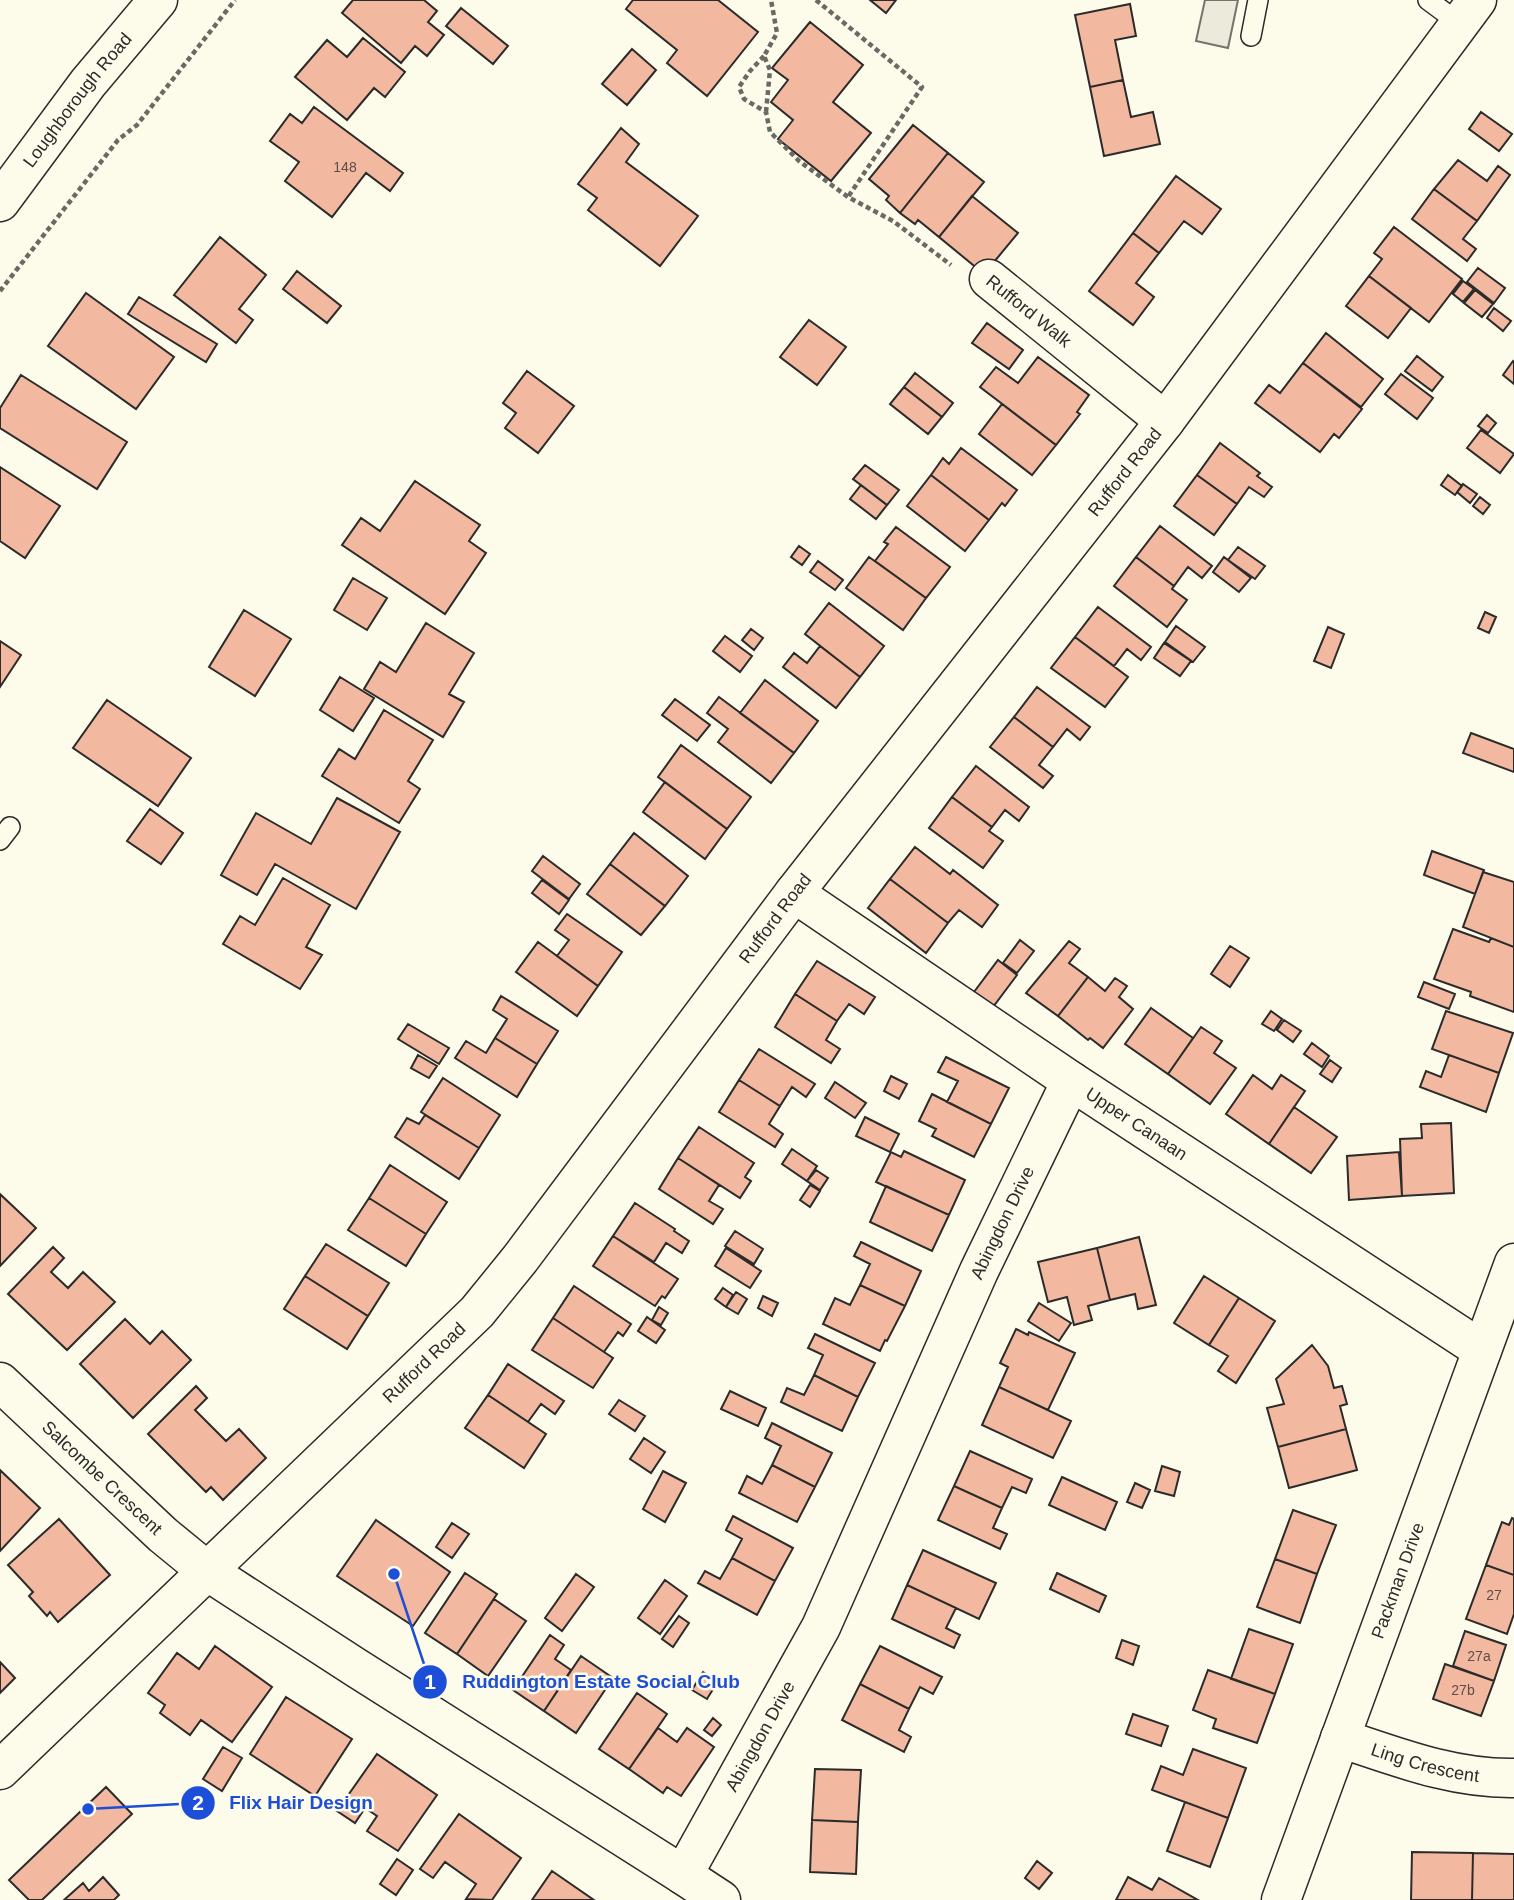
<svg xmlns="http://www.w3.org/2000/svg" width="1514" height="1900" viewBox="0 0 1514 1900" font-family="Arial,sans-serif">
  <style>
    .parking { fill: #eceadb; stroke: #74746e; stroke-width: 2 }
    .building { fill: #f2b8a0; stroke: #2b2b2b; stroke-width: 2 }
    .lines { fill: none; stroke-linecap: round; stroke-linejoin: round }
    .service-casing { stroke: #2b2b2b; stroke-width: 22 }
    .minor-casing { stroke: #2b2b2b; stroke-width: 41 }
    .primary-casing { stroke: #2b2b2b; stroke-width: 41 }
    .path { stroke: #6a6964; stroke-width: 4.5; stroke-dasharray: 5 3.5; stroke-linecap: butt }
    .service { stroke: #fdfbea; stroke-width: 19 }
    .minor { stroke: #fdfbea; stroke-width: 38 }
    .primary { stroke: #fdfbea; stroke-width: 38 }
    .labels { text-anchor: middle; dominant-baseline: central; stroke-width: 5; stroke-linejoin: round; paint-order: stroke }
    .number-label { font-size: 14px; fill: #5d4e48 }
    .street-label { font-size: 18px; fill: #2b2b2b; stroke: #fdfbea }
    .leader { fill: none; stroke: #1d4ed8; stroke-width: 2.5 }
    .callout-dot { fill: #1d4ed8; stroke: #fdfbea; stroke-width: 2.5 }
    .mark-label { font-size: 21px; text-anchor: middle; font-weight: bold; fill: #fff }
    .callout-label { font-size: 19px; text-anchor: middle; font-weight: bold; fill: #1d4ed8; stroke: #fdfbea; stroke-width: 5; stroke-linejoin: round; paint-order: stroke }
  </style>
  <rect width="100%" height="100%" fill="#fdfbea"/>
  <!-- parking -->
  <path class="parking" d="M1205,0H1238L1228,48L1196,41Z"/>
  <!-- building -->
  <path class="building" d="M353,0H424L437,11L428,22L444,35L427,56L415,46L401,63L342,13Z
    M633,0H718L758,32L707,96L667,63L677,50L626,9Z
    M870,0H896L886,13Z
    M1130,4L1136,36L1115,40L1123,80L1090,87L1075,15Z
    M461,8L508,46L493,64L446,26Z
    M810,22L863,65L833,102L871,133L831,181L778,139L793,120L771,102L788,80L772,68Z
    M363,38L405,72L385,97L374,88L347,120L295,77L327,40L347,57Z
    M632,49L656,70L627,105L602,84Z
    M1123,80L1131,117L1153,112L1160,144L1104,156L1090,87Z
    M314,107L403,173L390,191L366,173L332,217L285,181L299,162L270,141L290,114L302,123Z
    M1481,112L1512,134L1499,151L1469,129Z
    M913,125L948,153L900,213L886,200L889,196L869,179Z
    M621,128L639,144L626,162L698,216L660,266L588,210L597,198L578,184Z
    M948,153L984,182L939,237L918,220L915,224L900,213Z
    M1458,160L1487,181L1498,166L1510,175L1477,221L1434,189Z
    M1176,176L1221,209L1202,234L1184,221L1159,253L1133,233Z
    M1434,189L1477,221L1463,239L1476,249L1467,261L1412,219Z
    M972,196L1018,233L984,274L939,237Z
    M1394,227L1462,279L1429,322L1369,276L1382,259L1374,253Z
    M1133,233L1159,253L1136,283L1154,297L1133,325L1089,291Z
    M220,237L266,275L239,309L253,320L236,343L174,295Z
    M1478,268L1505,288L1494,303L1467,282Z
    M297,271L341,306L327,323L283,289Z
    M1369,276L1411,308L1388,338L1346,306Z
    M1463,281L1474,289L1463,302L1453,294Z
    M1475,290L1493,304L1482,317L1464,303Z
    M86,293L174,357L136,409L48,346Z
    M139,297L217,344L206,362L128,314Z
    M1494,308L1511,321L1503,331L1487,318Z
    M809,320L846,347L817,385L780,357Z
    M987,323L1023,350L1009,369L972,343Z
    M1326,333L1383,379L1361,407L1303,363Z
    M1417,356L1443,377L1432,391L1405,371Z
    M1038,357L1089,395L1077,412L1080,414L1056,445L980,387L996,367L1018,383Z
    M1513,361L1514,362V384L1503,375Z
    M1303,363L1362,409L1339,438L1334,434L1320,452L1255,403L1269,385L1280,393Z
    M527,371L574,406L538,453L505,428L516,413L503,403Z
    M915,373L953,403L942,417L904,387Z
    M1401,374L1433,398L1417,419L1385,394Z
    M21,375L127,442L97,489L0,428V408Z
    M904,387L942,417L928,434L890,404Z
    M1002,404L1056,445L1032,475L979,434Z
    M1487,415L1496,423L1488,433L1478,426Z
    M1481,430L1514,454L1500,473L1467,448Z
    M1220,443L1260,473L1257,476L1272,487L1264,497L1249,487L1237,504L1197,475Z
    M961,448L1017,490L1005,506L1002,503L989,520L931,475L943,458L949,464Z
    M865,465L899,490L887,505L853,479Z
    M0,467L60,506L25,558L0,541Z
    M931,475L989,520L965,551L907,506Z
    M1197,475L1237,504L1214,535L1174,506Z
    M1448,475L1462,486L1455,495L1441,485Z
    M415,481L480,525L469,541L486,553L445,614L342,545L361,518L380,531Z
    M1463,484L1477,494L1470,503L1457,492Z
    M861,485L887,505L876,519L850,499Z
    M1480,497L1490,505L1483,514L1473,506Z
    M1160,526L1212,566L1202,578L1188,567L1174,586L1136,557Z
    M896,527L950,567L926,598L875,561L888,544L884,542Z
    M799,546L810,554L802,565L791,557Z
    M1238,547L1265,566L1255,579L1228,560Z
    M869,557L926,598L903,630L846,588Z
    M1136,557L1174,586L1172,589L1187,600L1167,627L1114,586Z
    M1224,557L1251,578L1239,592L1213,572Z
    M818,561L843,580L835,590L810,572Z
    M353,578L387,598L367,630L334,610Z
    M829,603L884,646L860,677L805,634Z
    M1098,607L1151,647L1141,660L1127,649L1114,666L1075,637Z
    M244,610L291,639L255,696L209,667Z
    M1485,612L1496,617L1489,633L1478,628Z
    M426,623L474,653L449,694L464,702L443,737L364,689L380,662L396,672Z
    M1176,626L1205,647L1193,662L1165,642Z
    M1328,627L1344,634L1331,668L1314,661Z
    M751,629L763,638L754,650L742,640Z
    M725,636L752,656L740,672L713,651Z
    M1075,637L1128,677L1105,707L1051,668Z
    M0,641L21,655L0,687Z
    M1164,643L1191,661L1180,676L1154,658Z
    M820,646L860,677L836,708L783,667L794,653L807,663Z
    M340,677L374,698L353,731L320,710Z
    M765,680L818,721L794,753L740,713Z
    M1037,687L1090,727L1080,740L1067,729L1053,747L1014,717Z
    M719,697L794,753L771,783L718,742L728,729L707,713Z
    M675,699L710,725L697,741L662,715Z
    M107,700L191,758L158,806L73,748Z
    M384,710L433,740L408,781L420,789L399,823L322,776L339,749L355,759Z
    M1014,717L1053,747L1039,765L1053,776L1043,788L990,747Z
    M1471,733L1514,749V772L1463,753Z
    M681,745L751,797L727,829L658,777Z
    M976,766L1029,807L1019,821L1005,810L992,827L952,797Z
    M665,782L727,829L705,859L643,812Z
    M952,797L992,827L989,831L1003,841L983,868L929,828Z
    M337,798L400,832L356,909L275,864L257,895L221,875L256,813L311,844Z
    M150,809L183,833L161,864L127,841Z
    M634,833L688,876L665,906L610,864Z
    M915,847L950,874L953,870L998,905L982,927L959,910L948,923L890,879Z
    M1432,851L1484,870L1475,894L1424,875Z
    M543,856L580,884L569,899L532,871Z
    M610,864L665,906L641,935L587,894Z
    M1483,872L1514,882V947L1463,927Z
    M283,878L330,905L306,947L322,955L300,989L223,944L240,916L255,925Z
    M890,879L948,923L926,953L868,908Z
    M542,880L569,900L559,914L532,893Z
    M567,914L622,952L598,986L557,956L569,940L555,930Z
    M1453,929L1489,942L1491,938L1514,947V1012L1470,996L1471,992L1434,979Z
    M1020,940L1034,951L1017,973L1003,963Z
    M1069,941L1080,949L1069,963L1088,977L1058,1016L1026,993Z
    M538,942L598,986L577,1016L516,972Z
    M1230,946L1249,958L1230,987L1211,974Z
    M998,960L1017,975L993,1007L974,992Z
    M817,961L875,997L864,1014L849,1004L837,1021L795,994Z
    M1088,977L1105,991L1115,978L1127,986L1119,997L1133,1009L1103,1048L1090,1038L1088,1040L1058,1016Z
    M1424,982L1455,994L1449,1009L1418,997Z
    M795,994L837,1021L826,1040L840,1049L831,1063L775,1027Z
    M501,996L558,1031L537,1064L495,1038L507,1019L493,1010Z
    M1151,1008L1193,1038L1168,1074L1125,1044Z
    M1271,1011L1282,1019L1274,1031L1262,1024Z
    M1446,1011L1513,1033L1499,1073L1432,1049Z
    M1284,1020L1301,1031L1293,1042L1277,1030Z
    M408,1024L449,1048L439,1064L398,1039Z
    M1201,1027L1222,1041L1214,1053L1236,1068L1210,1104L1168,1074Z
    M495,1038L537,1064L517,1097L455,1058L466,1041L486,1053Z
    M1312,1043L1329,1056L1322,1067L1304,1054Z
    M759,1049L815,1084L806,1097L792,1087L780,1106L739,1080Z
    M418,1055L437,1066L429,1078L411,1068Z
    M1449,1055L1499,1073L1486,1112L1420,1087L1426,1071L1441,1077Z
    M946,1057L1009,1088L991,1124L947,1102L958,1081L938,1072Z
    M1330,1060L1341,1068L1332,1082L1320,1074Z
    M1253,1075L1272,1089L1281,1075L1305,1091L1269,1144L1226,1114Z
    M891,1076L907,1084L899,1099L884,1091Z
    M443,1078L500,1115L479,1148L421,1112Z
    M739,1080L780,1106L769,1124L783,1134L775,1147L719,1112Z
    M835,1082L866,1103L855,1118L825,1098Z
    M932,1094L991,1124L974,1157L932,1136L936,1129L919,1121Z
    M1294,1107L1337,1137L1311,1173L1269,1144Z
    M425,1115L479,1148L459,1179L395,1137L407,1118L419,1124Z
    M865,1117L899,1134L890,1152L856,1136Z
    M1451,1123L1454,1193L1402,1196L1400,1139L1422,1138L1421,1124Z
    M699,1127L754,1163L745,1177L751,1181L740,1198L678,1158Z
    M792,1149L817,1166L807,1181L782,1164Z
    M904,1151L965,1180L949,1215L876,1182L891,1152L901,1157Z
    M1399,1152L1402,1196L1349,1200L1347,1156Z
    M678,1158L719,1185L709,1201L723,1209L713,1224L659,1189Z
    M390,1165L447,1202L426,1234L369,1198Z
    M816,1170L828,1178L820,1190L807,1181Z
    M810,1185L820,1191L810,1207L800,1200Z
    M886,1186L949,1215L932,1251L870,1222Z
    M0,1194L36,1228L0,1266Z
    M369,1198L426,1234L406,1266L348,1230Z
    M635,1203L675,1229L674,1231L689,1241L682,1253L666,1243L654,1262L613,1236Z
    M735,1231L763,1249L754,1264L725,1246Z
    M613,1236L678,1279L665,1298L662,1296L655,1306L593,1266Z
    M1139,1237L1156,1305L1138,1309L1135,1294L1110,1300L1097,1248Z
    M861,1242L921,1271L905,1306L860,1285L870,1264L854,1256Z
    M326,1244L389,1283L368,1316L305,1276Z
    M53,1247L64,1258L51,1272L68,1288L83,1272L115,1302L67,1350L8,1294Z
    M726,1248L761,1271L750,1288L715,1266Z
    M1097,1248L1110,1300L1088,1306L1092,1320L1074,1325L1067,1297L1048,1302L1038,1262Z
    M305,1276L368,1316L347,1349L284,1309Z
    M1204,1276L1239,1298L1209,1345L1174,1323Z
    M860,1285L905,1306L887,1341L885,1340L880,1351L823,1324L835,1298L850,1305Z
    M574,1286L631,1324L623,1336L618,1332L604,1352L553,1318Z
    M723,1288L733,1295L726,1307L715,1299Z
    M736,1292L747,1299L738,1314L726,1307Z
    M763,1296L778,1303L772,1316L758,1308Z
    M1239,1298L1275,1321L1236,1383L1218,1371L1228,1356L1209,1345Z
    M1039,1303L1071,1323L1059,1341L1028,1321Z
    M659,1307L668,1313L661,1325L652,1320Z
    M647,1317L665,1330L656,1343L638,1331Z
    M553,1318L613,1358L593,1388L532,1350Z
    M125,1319L150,1344L162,1331L191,1360L133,1418L80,1364Z
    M1016,1329L1028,1335L1029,1332L1075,1353L1048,1410L999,1387L1008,1367L1000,1363Z
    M815,1334L875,1363L858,1397L814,1375L823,1355L808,1348Z
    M1312,1345L1328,1366L1334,1388L1342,1386L1347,1404L1340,1406L1346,1429L1278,1447L1267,1408L1284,1404L1276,1379Z
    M508,1364L564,1401L555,1414L541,1404L528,1422L488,1395Z
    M814,1375L858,1397L842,1431L781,1402L787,1388L804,1395Z
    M196,1386L207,1398L195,1410L226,1441L239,1429L266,1458L223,1500L211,1487L206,1492L148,1434Z
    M999,1387L1071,1421L1053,1458L982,1425Z
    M730,1391L766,1408L758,1426L721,1409Z
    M488,1395L546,1434L524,1468L465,1428Z
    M619,1400L645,1416L635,1431L609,1414Z
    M772,1423L832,1453L815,1487L772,1465L781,1446L765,1438Z
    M1346,1429L1357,1470L1289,1488L1278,1447Z
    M644,1438L665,1452L651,1473L630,1459Z
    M970,1451L1032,1479L1026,1493L1012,1487L1002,1508L954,1486Z
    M772,1465L815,1487L797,1522L739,1493L747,1476L762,1484Z
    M1162,1466L1180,1472L1174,1496L1155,1491Z
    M0,1470L40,1508L0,1551Z
    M663,1471L686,1483L665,1522L643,1509Z
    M1062,1477L1117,1502L1105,1530L1049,1505Z
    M1135,1483L1150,1490L1142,1508L1127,1502Z
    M954,1486L1002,1508L993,1528L1007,1534L1000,1549L938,1520Z
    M1293,1510L1336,1525L1317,1574L1275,1559Z
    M733,1516L793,1548L775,1581L732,1558L742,1539L726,1530Z
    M1512,1518L1514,1519V1575L1486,1565L1502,1522L1509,1525Z
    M59,1519L110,1575L58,1622L50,1612L47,1616L29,1596L33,1592L8,1565Z
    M376,1520L450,1572L413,1626L337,1576Z
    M452,1523L469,1534L452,1558L436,1547Z
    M923,1550L996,1583L979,1619L907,1585Z
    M732,1558L775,1581L757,1615L698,1583L705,1571L720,1579Z
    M1275,1559L1317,1574L1300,1623L1257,1607Z
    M1486,1565L1514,1575V1614L1507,1634L1466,1619Z
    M465,1573L497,1594L457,1654L425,1633Z
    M1057,1573L1106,1596L1099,1612L1050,1589Z
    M576,1574L594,1587L562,1631L545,1618Z
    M665,1580L687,1596L660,1634L638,1618Z
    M907,1585L956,1608L946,1628L960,1635L954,1648L892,1619Z
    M494,1599L526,1621L488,1676L457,1654Z
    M679,1616L689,1623L673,1647L662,1639Z
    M1249,1629L1293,1644L1275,1694L1231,1679Z
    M1465,1631L1506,1645L1494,1681L1453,1666Z
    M550,1635L564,1645L555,1659L571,1670L544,1711L513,1690Z
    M1122,1640L1139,1646L1133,1665L1116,1658Z
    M215,1646L272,1687L232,1742L201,1720L190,1735L160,1713L165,1705L148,1693L177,1653L199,1669Z
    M880,1646L942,1677L933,1694L920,1687L909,1709L860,1684Z
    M581,1656L613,1678L576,1733L544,1711Z
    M0,1662L15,1678L0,1693Z
    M1445,1664L1494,1681L1481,1716L1433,1699Z
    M1208,1670L1275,1694L1257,1743L1213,1728L1216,1719L1193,1710Z
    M703,1672L718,1681L707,1699L692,1690Z
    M860,1684L909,1709L899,1730L911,1737L904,1752L842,1720Z
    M637,1693L667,1714L629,1769L599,1749Z
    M286,1697L352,1739L315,1796L250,1754Z
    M1133,1714L1168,1726L1161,1746L1126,1734Z
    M713,1718L721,1725L712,1736L704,1730Z
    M658,1728L677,1742L687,1728L714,1747L681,1796L667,1787L663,1793L629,1769Z
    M223,1747L242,1758L222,1791L203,1779Z
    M1193,1749L1246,1768L1228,1818L1152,1790L1161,1766L1183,1775Z
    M377,1754L437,1795L398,1851L367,1831L377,1816L365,1808L355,1823L337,1811Z
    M815,1769L861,1770L858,1822L812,1820Z
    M106,1787L132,1814L42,1900H29L9,1880Z
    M1185,1802L1228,1818L1210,1867L1167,1851Z
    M459,1814L521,1858L492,1900L466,1899L476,1884L445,1862L433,1878L420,1869Z
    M812,1820L858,1822L856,1874L810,1872Z
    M1412,1852L1473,1853L1472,1900H1411Z
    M1473,1853L1514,1854V1900H1472Z
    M397,1859L413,1870L396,1895L380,1884Z
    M1037,1861L1052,1873L1039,1889L1025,1878Z
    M552,1871L594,1900H532Z
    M103,1877L119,1895L114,1900H64L83,1883L89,1891Z
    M1128,1877L1152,1890L1159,1878L1198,1900H1116Z"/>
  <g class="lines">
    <defs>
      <path id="service" d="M1428,0L1459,23
        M1251,36L1258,0
        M0,840L10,827"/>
      <g id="minor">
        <path id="s1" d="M989,279L1165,421"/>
        <path id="s2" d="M794,893L1071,1081L1482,1350"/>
        <path id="s3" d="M0,1382L163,1535L207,1571L355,1667L683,1875L821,1627L979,1271L1071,1081"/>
        <path id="s4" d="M1340,1738C1397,1757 1453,1779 1514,1778"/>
        <path id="s5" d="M0,1770L477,1312L520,1259L794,893L1165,421L1477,0"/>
        <path d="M683,1875L721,1900"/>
        <path id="s6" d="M1281,1900L1514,1263"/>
      </g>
      <g id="primary">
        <path id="s7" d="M0,202L88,83L158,0"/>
      </g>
    </defs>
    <!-- service casing -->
    <use href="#service" class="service-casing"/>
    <!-- minor casing -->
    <use href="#minor" class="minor-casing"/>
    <!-- primary casing -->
    <use href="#primary" class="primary-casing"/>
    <!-- path -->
    <path class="path" d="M816,0L922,87L848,197
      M764,56L750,71L739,87L744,99L766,112L770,132L799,161L848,197L893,221L951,265
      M766,112L770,70L764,56L777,33L771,0
      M0,291L118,140L137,125L235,0"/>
    <!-- service -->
    <use href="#service" class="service"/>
    <!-- minor -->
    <use href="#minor" class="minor"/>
    <!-- primary -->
    <use href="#primary" class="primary"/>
  </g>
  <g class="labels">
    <!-- number labels -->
    <g class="number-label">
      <text x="345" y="167">148</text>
      <text x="1494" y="1595">27</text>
      <text x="1479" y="1656">27a</text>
      <text x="1463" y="1690">27b</text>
    </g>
    <!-- street labels -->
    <g class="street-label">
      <text stroke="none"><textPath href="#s7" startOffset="128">Loughborough Road</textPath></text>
      <text stroke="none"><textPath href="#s1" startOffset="51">Rufford Walk</textPath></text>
      <text stroke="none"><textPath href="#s5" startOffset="1722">Rufford Road</textPath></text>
      <text stroke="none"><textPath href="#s5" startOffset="1155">Rufford Road</textPath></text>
      <text stroke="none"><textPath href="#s2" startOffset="413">Upper Canaan</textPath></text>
      <text stroke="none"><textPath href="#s3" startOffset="1572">Abingdon Drive</textPath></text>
      <text stroke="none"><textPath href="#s5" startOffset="588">Rufford Road</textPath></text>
      <text stroke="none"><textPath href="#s3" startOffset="140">Salcombe Crescent</textPath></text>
      <text stroke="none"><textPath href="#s6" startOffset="340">Packman Drive</textPath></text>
      <text stroke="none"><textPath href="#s3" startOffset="1004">Abingdon Drive</textPath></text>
      <text stroke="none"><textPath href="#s4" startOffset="89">Ling Crescent</textPath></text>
    </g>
  </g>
  <!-- callouts -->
  <path class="leader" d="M394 1574L430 1682M88 1809L198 1803"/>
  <g class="callout-dot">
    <circle cx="394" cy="1574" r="7"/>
    <circle cx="88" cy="1809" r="7"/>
    <circle cx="430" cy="1682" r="18"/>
    <circle cx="198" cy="1803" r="18"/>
  </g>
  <g class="mark-label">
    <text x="430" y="1689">1</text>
    <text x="198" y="1810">2</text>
  </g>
  <g class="callout-label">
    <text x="601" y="1688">Ruddington Estate Social Club</text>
    <text x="301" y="1809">Flix Hair Design</text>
  </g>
</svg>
